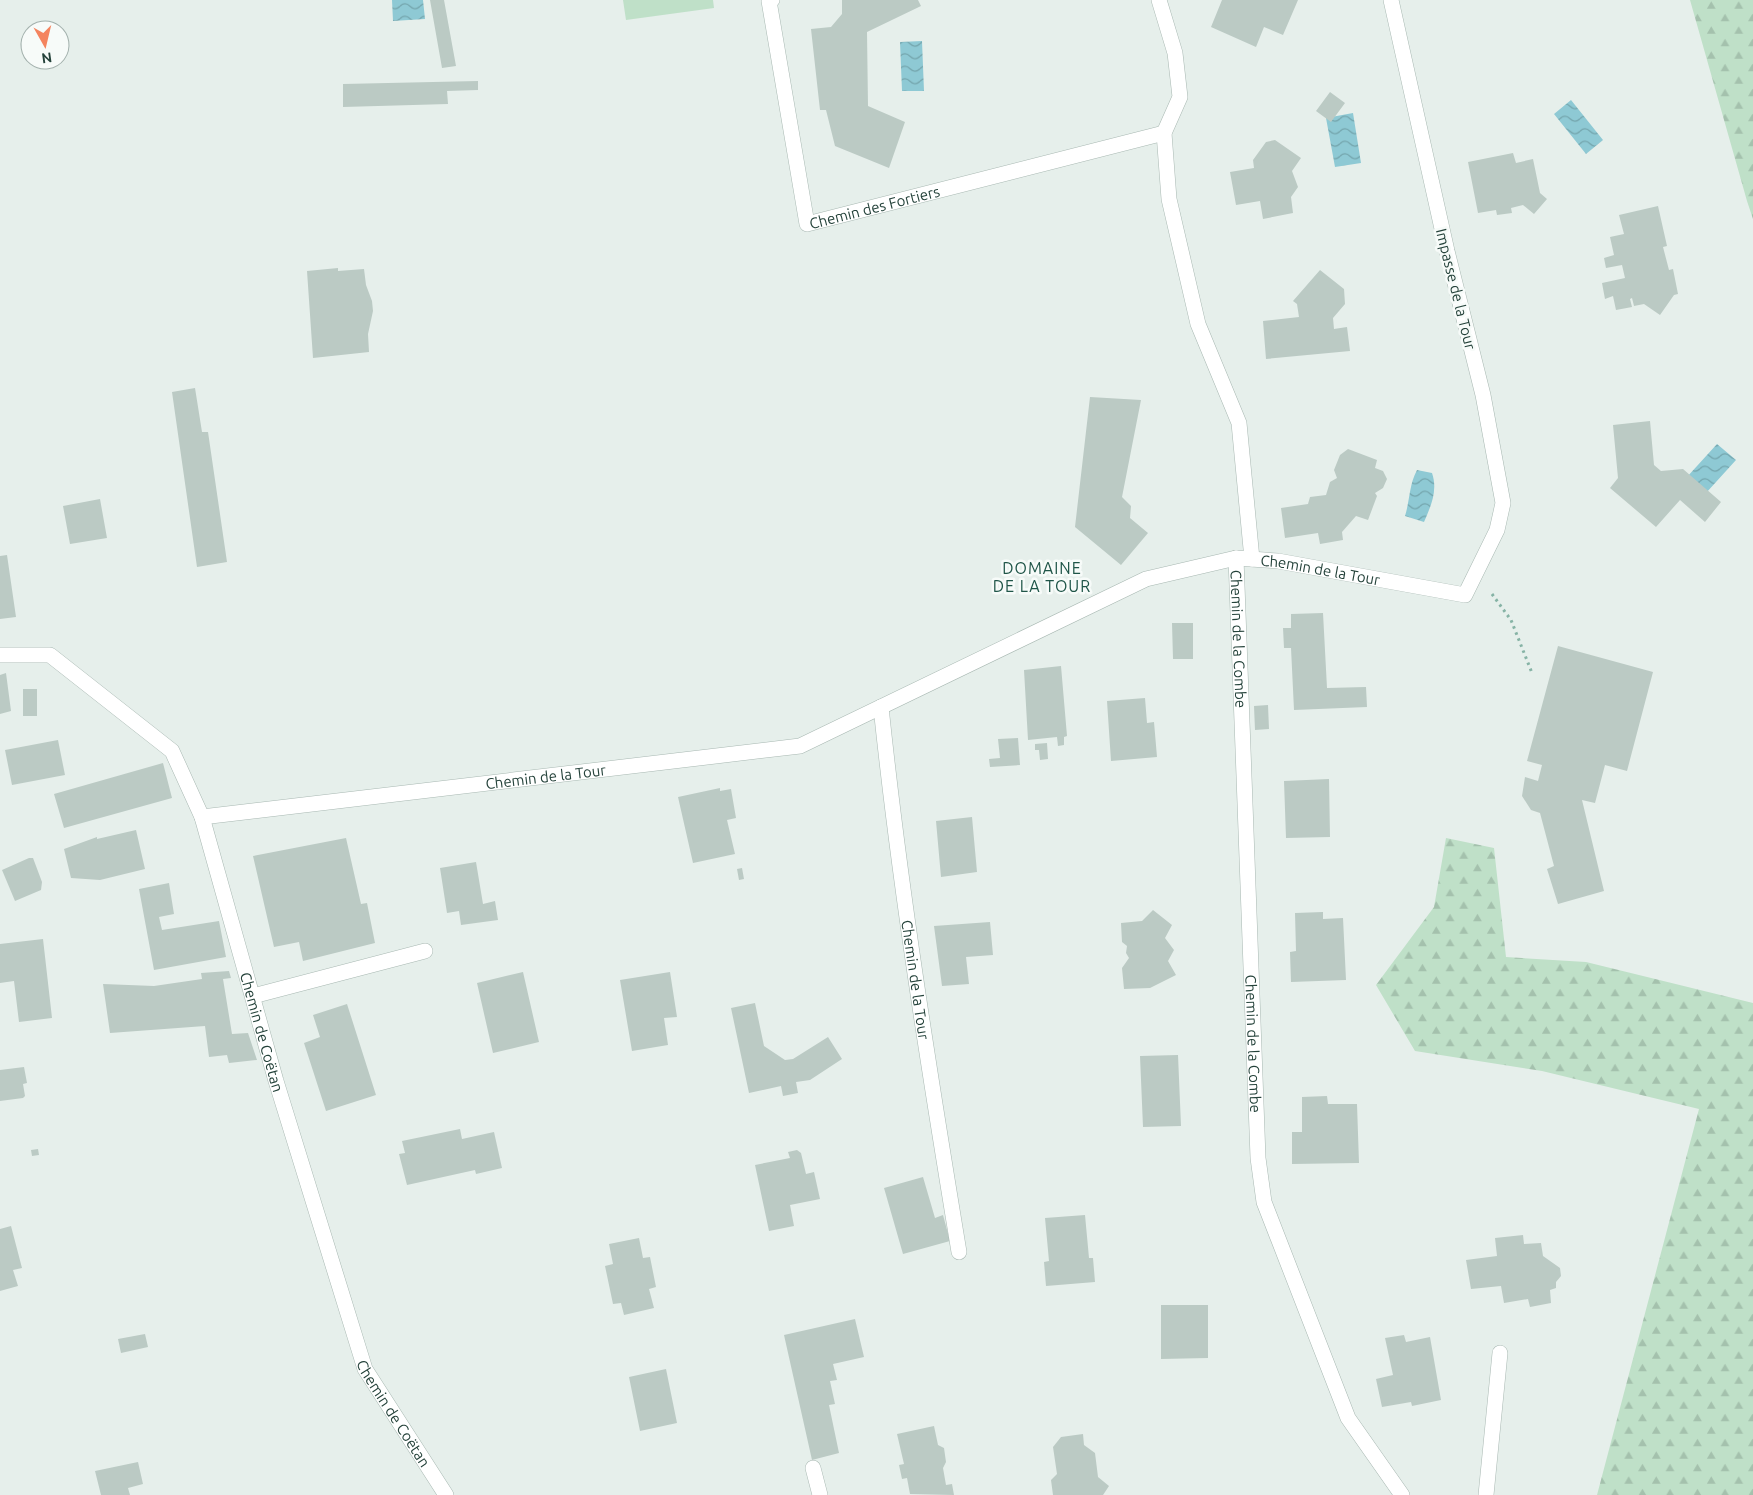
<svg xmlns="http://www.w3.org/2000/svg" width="1753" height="1495" viewBox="0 0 1753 1495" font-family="Ubuntu,sans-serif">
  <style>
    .green { fill: #bfe0c8 }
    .forest { fill: url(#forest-firs) }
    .water { fill: url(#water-waves) }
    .building { fill: #bbcac4 }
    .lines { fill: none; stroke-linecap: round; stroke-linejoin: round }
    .lane-casing { stroke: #a8b8b2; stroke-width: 16 }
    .street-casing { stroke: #a8b8b2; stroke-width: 16 }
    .path { stroke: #86b3a5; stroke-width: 3; stroke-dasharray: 2.5 4; stroke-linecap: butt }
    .lane { stroke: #fff; stroke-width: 15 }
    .street { stroke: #fff; stroke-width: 15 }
    .labels { text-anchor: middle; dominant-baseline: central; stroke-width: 5; stroke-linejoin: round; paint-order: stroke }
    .street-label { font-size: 15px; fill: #24423a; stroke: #f7fbf9 }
    .neighbourhood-label { font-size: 16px; letter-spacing: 1px; fill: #1f5548; stroke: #f7fbf9 }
  </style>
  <defs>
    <pattern id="forest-firs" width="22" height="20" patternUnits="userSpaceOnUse" patternTransform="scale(1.25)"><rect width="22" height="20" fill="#bfe0c8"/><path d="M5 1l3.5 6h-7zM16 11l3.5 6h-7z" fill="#a4c1ad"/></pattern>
    <pattern id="water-waves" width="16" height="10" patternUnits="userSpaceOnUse" patternTransform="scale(1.25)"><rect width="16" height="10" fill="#8ec9d4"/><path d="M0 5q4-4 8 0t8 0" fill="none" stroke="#74a5ad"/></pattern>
  </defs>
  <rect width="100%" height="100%" fill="#e6efeb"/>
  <!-- green -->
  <path class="green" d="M623,0H713L714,8L626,20Z"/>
  <!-- forest -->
  <path class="forest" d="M1690,0H1753V219L1747,201Z
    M1446,838L1494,848L1506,957L1586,962L1753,1003V1495H1597L1699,1109L1542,1071L1415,1051L1376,985L1434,907Z"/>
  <!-- water -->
  <path class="water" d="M392,0H423L425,19L393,21Z
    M922,41L924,91H902L900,42Z
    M1571,100L1603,140L1586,154L1554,114Z
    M1353,113L1361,163L1335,167L1326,118Z
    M1717,444L1736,460L1696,504L1677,488Z
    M1417,470L1432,473C1438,490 1431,506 1424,522L1405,516C1410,500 1409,485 1417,470Z"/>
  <!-- building -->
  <path class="building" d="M430,0H444L456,66L442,68Z
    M842,0H918L921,6L867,32L868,106L905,122L889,168L835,146L826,110H820L811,29L831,27L842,14Z
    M1222,0H1298L1283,35L1264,27L1256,47L1211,27Z
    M478,81V90L447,91L448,104L343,107V84Z
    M1330,92L1345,103L1331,122L1316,111Z
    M1275,140L1301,158L1292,171L1298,187L1291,197L1293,213L1263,219L1260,201L1236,205L1230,172L1254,168L1253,160L1266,142Z
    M1513,153L1516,163L1533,159L1540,193L1547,199L1534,214L1523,205L1511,208L1512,213L1497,215L1496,210L1478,213L1468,162Z
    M1658,206L1667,246L1663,247L1669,270L1673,269L1678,294L1674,295L1660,315L1644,304L1634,306L1632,298L1630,299L1632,307L1616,310L1613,296L1605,299L1602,283L1625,278L1622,265L1606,268L1604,258L1614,255L1610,237L1624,234L1619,215Z
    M338,268V271L364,269L366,285L372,301L373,311L368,334L369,352L313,358L307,271Z
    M1320,270L1344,289L1345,304L1333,318L1334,329L1347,327L1350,351L1266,359L1263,321L1299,317L1297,304L1293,301Z
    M195,388L202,432H208L227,562L197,567L172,392Z
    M1090,397L1141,400L1122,497L1131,506L1130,518L1148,533L1121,565L1075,527Z
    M1650,421L1654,465L1661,471L1683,469L1721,502L1705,522L1680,500L1656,527L1610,488L1618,478L1613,425Z
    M1348,449L1377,460L1375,468L1383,471L1387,479L1383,488L1375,493L1377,496L1368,520L1356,516L1342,532L1343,540L1320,544L1318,533L1285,538L1281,508L1308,504L1310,497L1326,495L1330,482L1337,478L1334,470L1340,455Z
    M100,499L107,538L70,544L63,506Z
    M7,555L16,617L0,619V556Z
    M1323,613L1327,688L1366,687L1367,707L1294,710L1291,648H1284L1283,628H1291V614Z
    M1172,623H1193V659H1173Z
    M1558,646L1653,672L1627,771L1605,765L1595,803L1582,800L1604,891L1558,904L1547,869L1554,866L1540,813L1531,810L1522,796L1525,777L1538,781L1542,765L1527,761Z
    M1061,666L1067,736L1064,737V745L1058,746L1057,737L1028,740L1024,670Z
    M6,673L11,711L0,714V675Z
    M23,689H37V716H23Z
    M1145,698L1147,723L1154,722L1157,757L1111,761L1107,701Z
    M1268,705L1269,729L1255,730L1254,706Z
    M1018,738L1020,765L990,767L989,759L1000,758L998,739Z
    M58,740L65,775L12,785L5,750Z
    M1047,743L1048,759L1040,760L1039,750H1035V744Z
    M163,763L172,798L64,828L54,794Z
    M1329,779L1330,837L1286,838L1284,781Z
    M720,788V791L731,789L736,818L727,820L735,854L693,863L678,797Z
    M972,817L977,872L941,877L936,821Z
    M136,830L145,869L100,880L71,878L64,849L97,837V839Z
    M346,838L361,904L367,903L375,943L303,961L299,942L274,947L253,856Z
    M29,858H33L42,882L41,890L15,901L2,870Z
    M476,862L483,904L495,901L498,920L461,925L459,911L447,913L440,868Z
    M742,868L744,879L739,880L737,869Z
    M169,883L174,914L159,917L162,930L219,921L226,957L154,970L139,889Z
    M1153,910L1172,925L1165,938L1174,950L1168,961L1176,975L1150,988L1124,989L1122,968L1129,958L1126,953L1127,946L1122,942L1121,923L1142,921Z
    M1323,912V919L1343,918L1346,980L1291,982L1290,952L1296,951L1295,913Z
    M990,922L993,955L966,957L969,984L942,986L934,926Z
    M43,939L52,1018L19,1022L14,981L0,983V944Z
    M229,971L231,978L223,979L232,1034L248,1033L257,1060L229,1063L227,1055L209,1057L205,1026L110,1033L103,984L154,986L202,979L201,973Z
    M523,972L539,1042L493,1053L477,983Z
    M670,972L677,1017L664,1018L668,1045L632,1051L620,980Z
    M755,1003L764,1046L785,1060L793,1059L828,1037L842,1059L810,1080L796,1082L798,1093L783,1096L781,1086L749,1093L731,1008Z
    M347,1004L376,1095L326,1111L304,1043L320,1037L313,1015Z
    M1178,1055L1181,1126L1143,1127L1140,1056Z
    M24,1067L27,1083L23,1084L25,1096L23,1098L0,1101V1070Z
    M1327,1096L1328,1104H1357L1359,1163L1292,1164V1132H1302V1097Z
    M460,1129L462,1139L494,1132L502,1168L476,1174L475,1170L407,1185L399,1154L405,1153L402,1141Z
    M38,1149L39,1155L32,1156L31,1150Z
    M797,1150L801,1153L806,1174L814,1172L820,1199L790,1205L794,1226L769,1231L755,1165L790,1158L788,1152Z
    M923,1177L935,1218L943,1215L950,1241L903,1254L884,1188Z
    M1085,1215L1089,1258H1093L1095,1282L1046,1286L1044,1262L1049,1261L1045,1218Z
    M11,1226L22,1268L13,1270L18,1286L0,1291V1229Z
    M1523,1235L1524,1244L1541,1243L1543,1256L1560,1268L1561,1276L1556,1282V1288L1550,1290L1551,1303L1530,1307L1528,1299L1504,1303L1501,1286L1471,1289L1466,1260L1497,1256L1495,1238Z
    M639,1238L643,1258L650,1257L656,1287L649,1289L654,1308L624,1315L621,1303L613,1304L605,1266L613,1264L609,1244Z
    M1161,1305H1208V1358L1161,1359Z
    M855,1319L864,1357L833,1364L837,1380L830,1381L835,1404L829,1405L839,1453L812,1460L784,1335Z
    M145,1334L148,1347L121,1353L118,1339Z
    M1404,1335L1406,1342L1430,1337L1441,1400L1412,1406L1411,1402L1382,1407L1376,1379L1393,1375L1385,1338Z
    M666,1369L677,1423L640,1431L629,1377Z
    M934,1426L938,1445L944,1448L946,1462L943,1468L946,1485L952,1484L954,1495L910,1494L907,1478L902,1479L899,1465L904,1464L897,1434Z
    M1083,1434L1084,1445L1095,1453L1098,1477L1109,1486L1103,1495H1053L1051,1480L1057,1474L1053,1447L1061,1437Z
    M138,1462L143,1484L128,1488L130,1495H101L95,1471Z"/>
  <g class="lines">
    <defs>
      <path id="lane" d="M253,996L425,951
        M813,1468L820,1495"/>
      <g id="street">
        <path id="s1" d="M772,0L769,1L807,224L1164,133"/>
        <path d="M1159,0L1175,53L1180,97L1164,133L1169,199L1198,324L1239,423L1252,559"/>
        <path id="s2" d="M1236,558L1258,1158L1264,1202L1348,1418L1402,1495"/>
        <path id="s3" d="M0,655H50L172,751L202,817L276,1081L365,1369L446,1495"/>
        <path id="s4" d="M881,707C900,889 929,1070 959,1252"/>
        <path id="s5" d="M202,817L800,746L1146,579L1236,558L1278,561L1465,595L1497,530L1503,503L1483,395L1447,251L1391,0"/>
        <path d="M1486,1495L1500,1353"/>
      </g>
    </defs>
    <!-- lane casing -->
    <use href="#lane" class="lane-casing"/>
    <!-- street casing -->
    <use href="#street" class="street-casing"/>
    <!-- path -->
    <path class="path" d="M1492,594L1511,620L1532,673"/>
    <!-- lane -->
    <use href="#lane" class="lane"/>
    <!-- street -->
    <use href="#street" class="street"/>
  </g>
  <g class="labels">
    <!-- street labels -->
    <g class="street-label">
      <text stroke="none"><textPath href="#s1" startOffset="299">Chemin des Fortiers</textPath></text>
      <text transform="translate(1456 289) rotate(76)">Impasse de la Tour</text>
      <text stroke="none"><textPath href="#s5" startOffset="1164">Chemin de la Tour</textPath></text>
      <text stroke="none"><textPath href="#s2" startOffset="81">Chemin de la Combe</textPath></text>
      <text stroke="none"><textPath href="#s5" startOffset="346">Chemin de la Tour</textPath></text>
      <text stroke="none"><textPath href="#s4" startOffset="275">Chemin de la Tour</textPath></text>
      <text stroke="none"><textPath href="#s3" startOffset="501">Chemin de Coëtan</textPath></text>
      <text stroke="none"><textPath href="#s2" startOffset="486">Chemin de la Combe</textPath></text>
      <text stroke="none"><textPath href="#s3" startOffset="906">Chemin de Coëtan</textPath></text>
    </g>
    <!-- neighbourhood labels -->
    <g class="neighbourhood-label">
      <text x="1042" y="568">DOMAINE<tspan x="1042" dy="18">DE LA TOUR</tspan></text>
    </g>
  </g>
  <!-- north arrow -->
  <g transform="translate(45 45) rotate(172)"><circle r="24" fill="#f7fbf9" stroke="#a3b1ad"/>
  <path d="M0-4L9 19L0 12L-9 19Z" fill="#f4845f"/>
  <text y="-8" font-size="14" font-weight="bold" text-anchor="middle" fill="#24423a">N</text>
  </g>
</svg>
